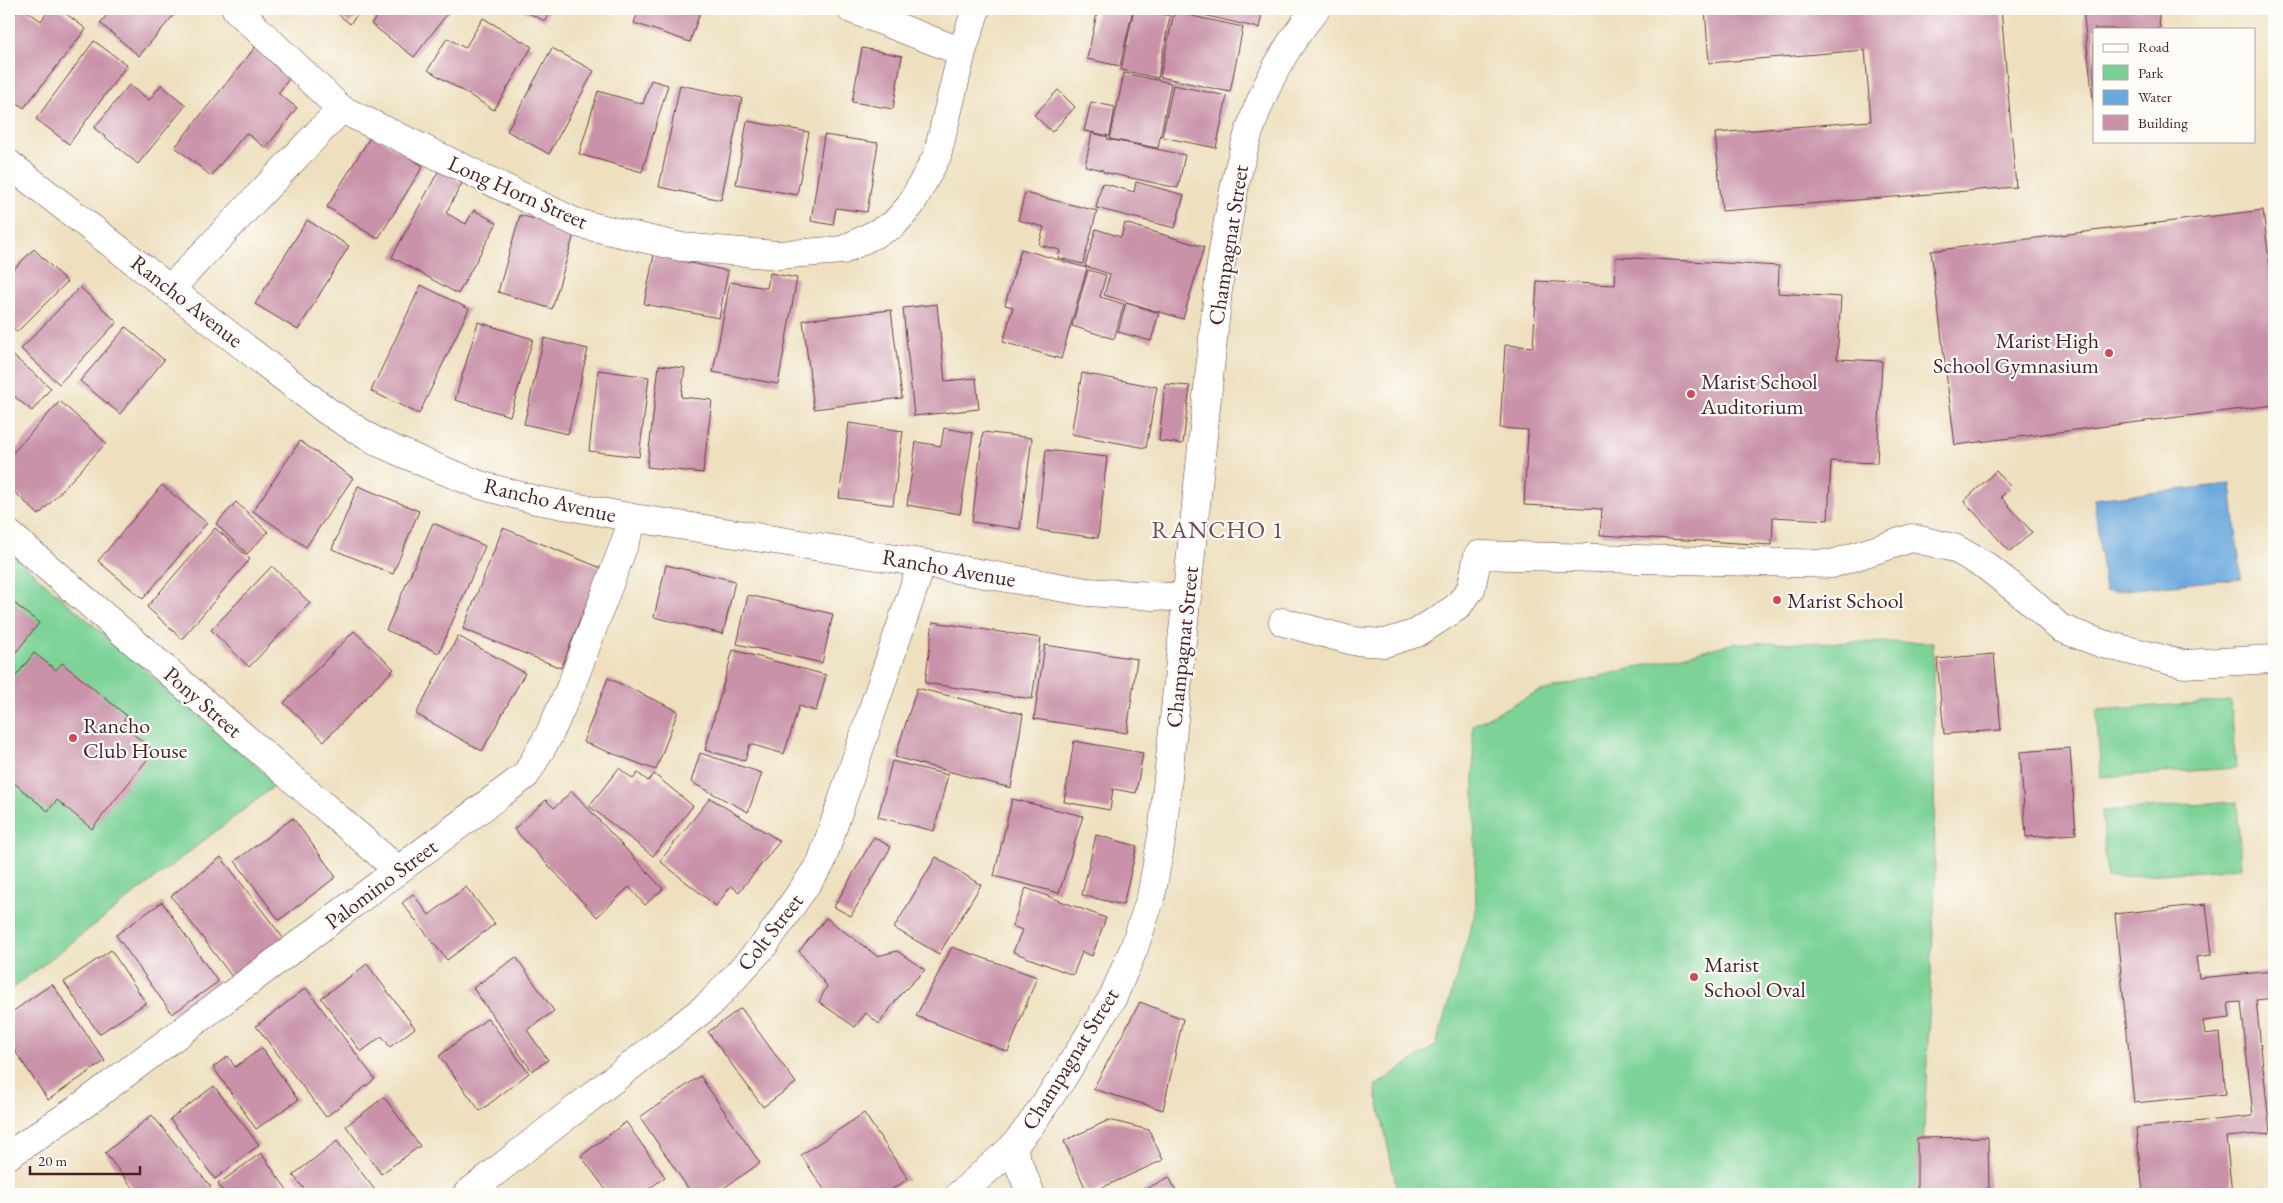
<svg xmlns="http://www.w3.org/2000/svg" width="2283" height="1203" viewBox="0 0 2283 1203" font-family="'EB Garamond',serif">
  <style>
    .green { fill: #7bd297; stroke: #627861 }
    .water { fill: #6aa9dd; stroke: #5a6484 }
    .building { fill: #c992a9 }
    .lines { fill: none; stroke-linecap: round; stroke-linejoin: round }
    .minor-casing { stroke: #633c41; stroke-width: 29 }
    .minor { stroke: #fff; stroke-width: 28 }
    .poi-dot { fill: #d1495b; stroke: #fdfcf7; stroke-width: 2 }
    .labels { text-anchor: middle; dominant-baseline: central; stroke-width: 4.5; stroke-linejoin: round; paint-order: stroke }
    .street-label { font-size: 22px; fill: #4a1f2b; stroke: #fdfcf7 }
    .poi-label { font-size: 22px; fill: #4a1f2b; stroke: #fdfcf7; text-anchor: start }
    .neighbourhood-label { font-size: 24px; letter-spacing: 1px; fill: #764757; stroke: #fdfcf7 }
  </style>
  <rect width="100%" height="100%" fill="#fdfcf7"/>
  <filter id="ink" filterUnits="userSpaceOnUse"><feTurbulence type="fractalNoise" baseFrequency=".02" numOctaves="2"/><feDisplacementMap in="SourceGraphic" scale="10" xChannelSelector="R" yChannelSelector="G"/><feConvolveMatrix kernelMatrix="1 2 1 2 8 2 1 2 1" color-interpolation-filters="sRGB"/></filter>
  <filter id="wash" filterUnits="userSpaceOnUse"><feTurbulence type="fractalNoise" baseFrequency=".0096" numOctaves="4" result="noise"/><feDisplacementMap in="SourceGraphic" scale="20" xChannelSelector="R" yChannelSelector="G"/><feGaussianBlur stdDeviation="1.12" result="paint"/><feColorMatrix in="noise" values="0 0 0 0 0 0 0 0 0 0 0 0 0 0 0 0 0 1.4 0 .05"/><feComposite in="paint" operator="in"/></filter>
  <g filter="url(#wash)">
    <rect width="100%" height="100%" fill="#eee0bf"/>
    <!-- green -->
    <path class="green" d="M9,552L277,784L9,991Z
      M1933,642L1935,886L1921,1194H1398L1375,1086L1436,1045L1476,910L1473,725L1537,692L1734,643Z
      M2231,701L2236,768L2101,777L2096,710Z
      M2237,802L2241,868L2107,878L2102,811Z"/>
    <!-- water -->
    <path class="water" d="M2231,484L2241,578L2105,592L2094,499Z"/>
    <g id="blocks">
      <!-- building -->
      <path class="building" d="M19,9H24L41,21L50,9H60L86,29L24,108L9,96V22Z
        M112,9H179L139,56L100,23Z
        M332,9H362L350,24Z
        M383,9H451L414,57L371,24Z
        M520,9H550L545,21Z
        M639,9H701L690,42L634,23Z
        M1098,9H1133L1120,66L1087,59Z
        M1134,9L1170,16L1158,78L1121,70Z
        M1177,9H1263L1259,28Z
        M1705,9H2001L2016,187L1722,211L1715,133L1871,121L1865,50L1709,63Z
        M2083,9H2158L2160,29H2094V110Z
        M1174,12L1243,27L1230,92L1160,77Z
        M483,18L532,47L494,110L428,70L447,38L465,48Z
        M261,40L297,69L278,93L297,108L266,148L246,133L211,176L175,147Z
        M94,41L127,65L69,144L36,119Z
        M552,48L594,71L549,154L507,131Z
        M862,48L902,56L893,109L852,102Z
        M1124,73L1171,83L1158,148L1110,139Z
        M651,80L668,85L642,172L579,154L598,91L643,104Z
        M129,85L149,100L161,85L186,105L138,164L94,128Z
        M680,85L742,98L721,200L659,187Z
        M1173,85L1227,96L1216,148L1162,137Z
        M1058,90L1075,107L1052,132L1034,115Z
        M1091,102L1115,107L1110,136L1084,131Z
        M747,121L809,132L797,195L736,184Z
        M1092,133L1108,137L1107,139L1185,155L1178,188L1103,172V170L1085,166Z
        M372,134L423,166L378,239L327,207Z
        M824,135L878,143L867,212L836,208L833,225L811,221Z
        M439,170L462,183L446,213L466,224L474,210L497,223L458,294L392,257Z
        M1136,182L1184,195L1175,228L1096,208L1102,183L1134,192Z
        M1025,193L1097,211L1083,264L1058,258L1060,250L1039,245L1044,227L1018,220Z
        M2263,210L2274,302V405L1955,445L1931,251Z
        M520,215L575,231L552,309L498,292Z
        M307,220L349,246L298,330L255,304Z
        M1125,223L1204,247L1183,319L1104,295L1110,274L1085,266L1096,229L1121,237Z
        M34,249L67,282L17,332L9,325V274Z
        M1021,249L1087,268L1061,359L1003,342L1013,307L1005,305Z
        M654,255L728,271L719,318L644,304Z
        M1616,257L1779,266L1778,293L1841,297L1837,359L1882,361L1877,463L1831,461L1828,520L1773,517L1772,545L1600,535L1602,509L1524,505L1528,430L1500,428L1505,345L1533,347L1537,281L1615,285Z
        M1088,270L1106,275L1100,297L1124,304L1114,339L1072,326Z
        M770,273L797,278L778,384L713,372L730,282L767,288Z
        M421,285L469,309L419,414L371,391Z
        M80,287L117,322L59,384L21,349Z
        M1126,303L1159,313L1151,341L1118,332Z
        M937,304L945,381L976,378L979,409L914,416L903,308Z
        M891,310L902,398L814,409L803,320Z
        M478,322L533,339L510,416L455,400Z
        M126,327L164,360L120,414L80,381Z
        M544,338L588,349L568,434L524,424Z
        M11,354L51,388L32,411L9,392V357Z
        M659,365L685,368L681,397L712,400L703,473L647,467Z
        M598,370L649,377L639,457L589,451Z
        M1082,373L1157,387L1146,448L1071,434Z
        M1165,384L1190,386L1183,444L1159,441Z
        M60,401L106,443L39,515L9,487V457Z
        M849,423L903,431L893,505L839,498Z
        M944,428L973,433L960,514L907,505L916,442L941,446Z
        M983,432L1032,438L1020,529L972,522Z
        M300,441L353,478L306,547L253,511Z
        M1046,450L1107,457L1098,538L1037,530Z
        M1996,471L2011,487L2001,497L2032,532L2010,552L1964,501Z
        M162,485L207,523L143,599L98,561Z
        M358,486L419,511L393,574L332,549Z
        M236,502L268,532L247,554L216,524Z
        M433,523L485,546L439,653L386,630Z
        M215,528L250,559L182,639L147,607Z
        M503,528L601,568L561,668L463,629Z
        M666,565L735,581L723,634L654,617Z
        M272,566L310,603L249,667L211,630Z
        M748,595L833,614L822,663L737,644Z
        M9,599L39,623L9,661Z
        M933,622L1041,638L1032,699L925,683Z
        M354,631L394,669L324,741L284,703Z
        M458,636L525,673L482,751L416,714Z
        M1045,645L1137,659L1127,733L1034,719Z
        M733,650L826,675L816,711L799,706L784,754L750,744L745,761L705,750Z
        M34,653L56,670L62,663L127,716L121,724L154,751L92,829L57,800L48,811L9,779V685Z
        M1994,654L2001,730L1944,734L1937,659Z
        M608,678L678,711L656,770L583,742Z
        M917,688L1023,714L1011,788L895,757Z
        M2274,725V757H2273L2271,726Z
        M1074,741L1143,753L1136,793L1113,789L1110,810L1064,802Z
        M2070,748L2076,834L2026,837L2020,752Z
        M700,753L762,773L748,812L691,782Z
        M892,761L948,775L934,831L878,817Z
        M619,768L633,779L638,773L648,781L654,774L693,806L653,856L589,806Z
        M572,791L663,889L645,905L629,887L597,917L514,829L546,800L554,808Z
        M710,798L780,841L739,892L731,886L716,906L660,861Z
        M1012,799L1083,816L1059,893L994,876Z
        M293,818L336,877L279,920L235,861Z
        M1096,835L1137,846L1123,905L1082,895Z
        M874,837L891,847L851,916L834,907Z
        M221,857L284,939L233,978L171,896Z
        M936,857L981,885L939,954L894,928Z
        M466,887L495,924L447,960L402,903L413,894L429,915Z
        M1026,888L1106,918L1092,956L1082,952L1073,975L1013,952L1022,930L1012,926Z
        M162,902L218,982L172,1014L116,935Z
        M2206,904L2212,955L2196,957L2199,978L2274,971V998L2256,1000L2270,1133L2226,1137L2232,1194H2143L2136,1128L2253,1116L2241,1002L2228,1003L2230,1018L2203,1021L2205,1035L2220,1033L2226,1094L2134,1103L2115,914Z
        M826,918L877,956L897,951L925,970L900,995L879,1024L866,1013L855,1027L819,1002L827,986L799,951Z
        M952,947L1037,977L1008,1052L916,1016Z
        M111,950L146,1003L99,1034L64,982Z
        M516,957L554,1011L527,1030L548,1060L532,1071L473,988Z
        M367,964L415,1028L390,1047L382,1036L361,1052L321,998Z
        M52,984L105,1061L48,1100L9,1042V1014Z
        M306,988L375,1079L326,1117L256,1026Z
        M1140,1002L1183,1019L1163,1110L1093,1089Z
        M741,1008L796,1083L763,1107L708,1032Z
        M488,1018L529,1073L480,1111L439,1056Z
        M262,1048L298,1100L256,1129L213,1067L228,1056L235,1067Z
        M700,1076L760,1163L715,1194H692L640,1117Z
        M214,1086L259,1145L215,1179L170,1119Z
        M384,1097L420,1146L381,1174L346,1126Z
        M864,1113L908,1179L885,1194H827L801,1155Z
        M152,1115L211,1187L201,1194H138L105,1153Z
        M1109,1120L1149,1130L1163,1160L1088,1194L1064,1141Z
        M626,1122L665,1177L642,1194H609L581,1156Z
        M1988,1137L1989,1194H1917V1138Z
        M337,1141L378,1194H308L293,1175Z
        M261,1153L290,1194H225L218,1184Z
        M1169,1177L1178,1194H1136Z"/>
    </g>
  </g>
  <g filter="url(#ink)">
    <use href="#blocks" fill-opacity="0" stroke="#633c41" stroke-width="1"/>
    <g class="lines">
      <defs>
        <path id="minor" d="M236,9L341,109L577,223L681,247L778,255L843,250L893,225L910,206L937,156L962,52L976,9
          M851,9L962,52
          M9,164L327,411L375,441L425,463L480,485L536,500L634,518L922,563L1087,592L1187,598
          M171,288L341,109
          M9,534L398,870
          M1283,622L1353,641L1385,643L1417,633L1457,607L1471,589L1478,555L1832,564L1912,538L1954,548L1986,566L2027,598L2060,628L2103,644L2184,664L2274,659
          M1012,1148L1031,1194
          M9,1155L83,1105L526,775L549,735L571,686L634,518
          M467,1194L711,1003L765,944L821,863L922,563
          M960,1194L1012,1148L1029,1127L1062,1079L1113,997L1134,948L1151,897L1162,836L1220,271C1235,172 1250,88 1316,9"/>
      </defs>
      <!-- minor casing -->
      <use href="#minor" class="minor-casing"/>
      <!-- minor -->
      <use href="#minor" class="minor"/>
    </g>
  </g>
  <!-- markers -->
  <g class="poi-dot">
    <circle cx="2109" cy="353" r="5"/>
    <circle cx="1691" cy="394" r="5"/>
    <circle cx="1777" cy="600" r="5"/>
    <circle cx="73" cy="738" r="5"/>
    <circle cx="1694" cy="977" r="5"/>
  </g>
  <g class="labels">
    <!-- street labels -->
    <g class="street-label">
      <text transform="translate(518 192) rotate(24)">Long Horn Street</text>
      <text transform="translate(1228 245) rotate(-81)">Champagnat Street</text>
      <text transform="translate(187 301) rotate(38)">Rancho Avenue</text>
      <text transform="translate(550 500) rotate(13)">Rancho Avenue</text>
      <text transform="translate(949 568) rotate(10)">Rancho Avenue</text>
      <text transform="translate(1182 647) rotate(-84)">Champagnat Street</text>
      <text transform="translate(203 702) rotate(41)">Pony Street</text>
      <text transform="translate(381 884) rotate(-37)">Palomino Street</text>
      <text transform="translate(770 932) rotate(-52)">Colt Street</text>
      <text transform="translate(1070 1059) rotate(-58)">Champagnat Street</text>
    </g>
    <!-- poi labels -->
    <g class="poi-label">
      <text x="2099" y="340" text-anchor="end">Marist High<tspan x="2099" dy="25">School Gymnasium</tspan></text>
      <text x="1701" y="381">Marist School<tspan x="1701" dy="25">Auditorium</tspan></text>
      <text x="1787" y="600">Marist School</text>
      <text x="83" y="725">Rancho<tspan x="83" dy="25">Club House</tspan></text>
      <text x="1704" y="964">Marist<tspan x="1704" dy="25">School Oval</tspan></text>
    </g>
    <!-- neighbourhood labels -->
    <g class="neighbourhood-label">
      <text x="1218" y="529">RANCHO 1</text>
    </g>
  </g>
  <!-- margin -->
  <rect width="2283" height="1203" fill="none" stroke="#fdfcf7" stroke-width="30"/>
  <!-- legend -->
  <rect x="2093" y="28" width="162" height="115" fill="#fdfcf7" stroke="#b5a4a5"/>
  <rect x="2103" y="44" width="25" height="8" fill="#ffffff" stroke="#b5a4a5"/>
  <text x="2138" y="52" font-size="15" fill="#4a1f2b">Road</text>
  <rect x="2103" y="65" width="25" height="15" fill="#7bd297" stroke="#b5a4a5"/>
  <text x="2138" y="78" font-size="15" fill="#4a1f2b">Park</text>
  <rect x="2103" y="90" width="25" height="15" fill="#6aa9dd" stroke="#b5a4a5"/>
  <text x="2138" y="102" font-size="15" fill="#4a1f2b">Water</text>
  <rect x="2103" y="115" width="25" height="15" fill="#c992a9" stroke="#b5a4a5"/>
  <text x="2138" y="128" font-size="15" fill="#4a1f2b">Building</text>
  <!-- scale -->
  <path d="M30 1166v8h110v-8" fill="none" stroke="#4a1f2b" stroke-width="2.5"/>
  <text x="38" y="1166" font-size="15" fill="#4a1f2b" stroke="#fdfcf7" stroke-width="4" paint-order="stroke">20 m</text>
</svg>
